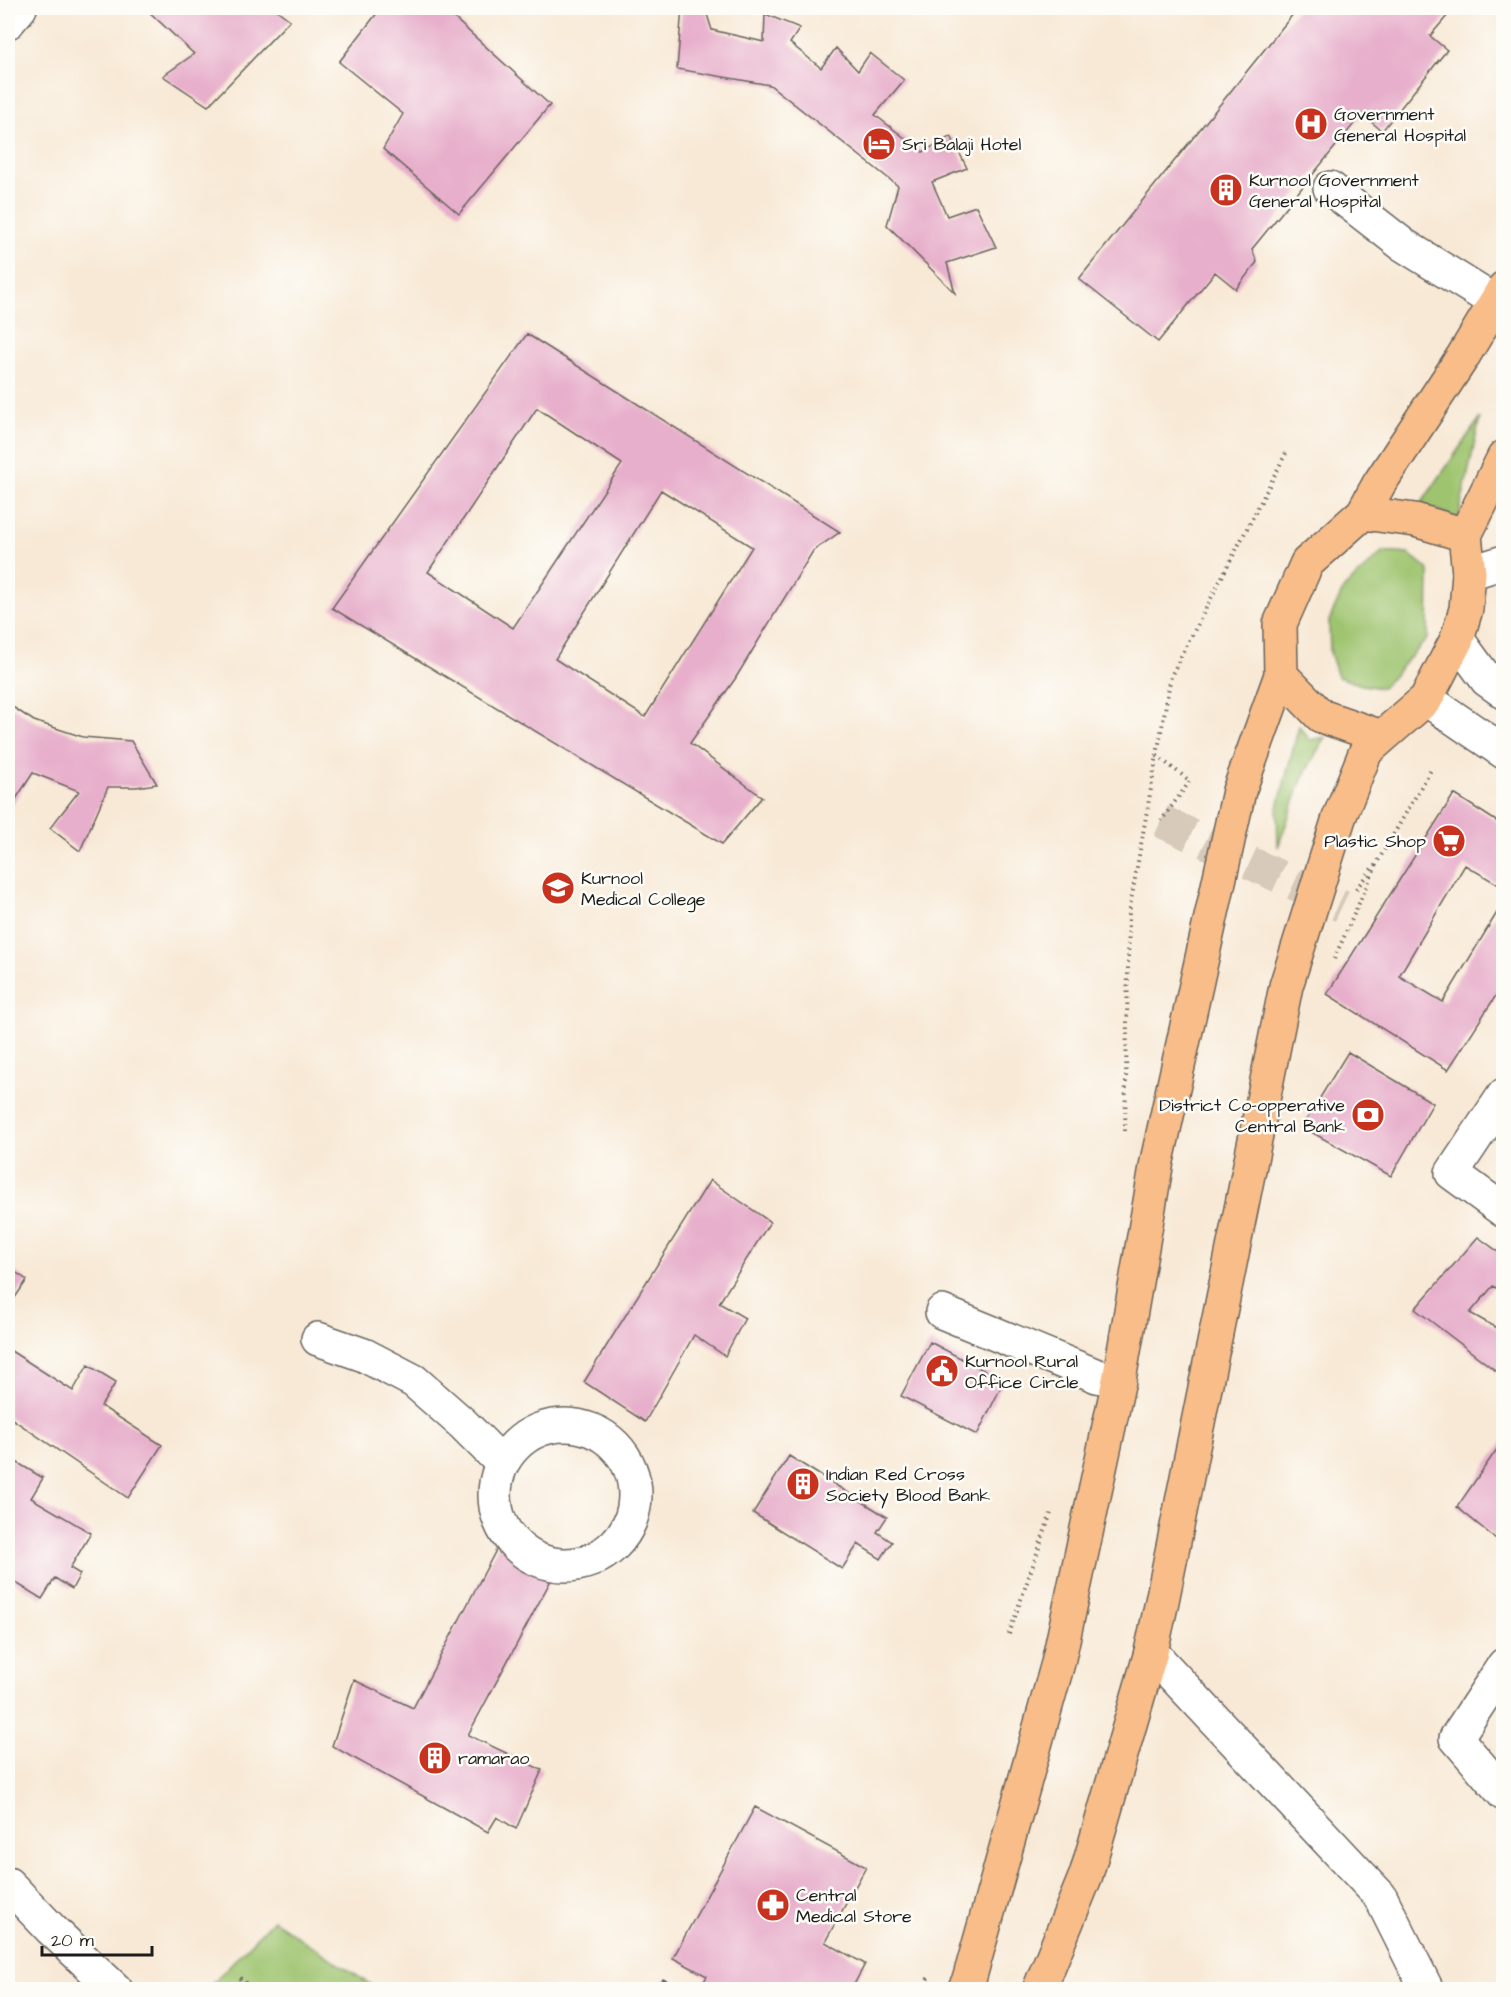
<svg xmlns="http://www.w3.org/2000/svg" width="1511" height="1997" viewBox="0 0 1511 1997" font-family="'Architects Daughter',sans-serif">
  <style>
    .green { fill: #9fc46f; stroke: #5e7046; stroke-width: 1.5 }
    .building { fill: #e7afcb; fill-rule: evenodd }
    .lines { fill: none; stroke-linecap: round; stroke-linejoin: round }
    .minor-tunnel { stroke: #d7caba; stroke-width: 33; stroke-dasharray: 33 16; stroke-linecap: butt }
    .minor-casing { stroke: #69645d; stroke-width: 36 }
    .major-casing { stroke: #69645d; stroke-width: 36 }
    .path { stroke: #69645d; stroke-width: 4; stroke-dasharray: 1.5 4.5; stroke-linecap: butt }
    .minor { stroke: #fff; stroke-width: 33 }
    .major { stroke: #f8bd88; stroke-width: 33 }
    .labels { text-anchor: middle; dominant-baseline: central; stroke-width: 5; stroke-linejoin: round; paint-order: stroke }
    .poi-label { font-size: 18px; fill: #1c1c1c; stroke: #fdfcf7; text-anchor: start }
  </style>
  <rect width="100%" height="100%" fill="#fdfcf7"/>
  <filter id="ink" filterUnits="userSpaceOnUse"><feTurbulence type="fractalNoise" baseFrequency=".0167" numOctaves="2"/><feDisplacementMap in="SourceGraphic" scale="12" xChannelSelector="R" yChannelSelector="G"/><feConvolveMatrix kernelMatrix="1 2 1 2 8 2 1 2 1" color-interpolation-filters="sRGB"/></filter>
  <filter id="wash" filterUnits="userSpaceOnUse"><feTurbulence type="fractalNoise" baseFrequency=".008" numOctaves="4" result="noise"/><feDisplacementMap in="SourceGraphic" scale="24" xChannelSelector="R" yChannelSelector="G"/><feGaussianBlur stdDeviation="1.35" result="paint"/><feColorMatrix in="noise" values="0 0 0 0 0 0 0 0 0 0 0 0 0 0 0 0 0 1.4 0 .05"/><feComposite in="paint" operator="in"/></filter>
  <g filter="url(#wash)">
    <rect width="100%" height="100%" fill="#f8e9d6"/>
    <!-- green -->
    <path class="green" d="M1480,418L1458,519L1421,504Z
      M1383,552L1409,554L1429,570L1428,638L1382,688L1362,685L1338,677L1330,652L1329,621L1344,588Z
      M1299,726L1310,740L1325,737L1302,779L1278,847L1277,811Z
      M273,1920L377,1989H207Z"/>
    <g id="blocks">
      <!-- building -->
      <path class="building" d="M145,8H274L290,20L208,106L163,76L194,54Z
        M381,8H443L550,105L459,214L383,149L403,114L339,62Z
        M682,8H705L712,30L764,42L765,14L800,28L790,43L821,68L836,48L858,71L870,53L904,80L875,115L923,152L951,136L967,168L932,182L947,216L976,206L996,247L947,263L955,293L887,225L898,186L770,85L677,69Z
        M1298,8H1454L1430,36L1447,50L1382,131L1362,114L1252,249L1257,262L1236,289L1215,272L1158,342L1079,279Z
        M527,334L840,532L813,551L735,679L690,743L762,797L722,844L332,608ZM537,408L622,464L513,628L428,572ZM661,490L752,547L645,717L555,659Z
        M8,704L34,721L83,737L131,741L157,784L136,787H108L80,851L50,828L79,791L33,773L8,811Z
        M1454,794L1504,826V888L1465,865L1399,976L1443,1002L1504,901V983L1448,1070L1327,994Z
        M1348,1052L1433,1103L1391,1176L1302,1127Z
        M710,1180L770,1222L719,1303L745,1318L725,1356L694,1335L645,1422L584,1382Z
        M1478,1237L1504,1256V1293L1493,1286L1470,1313L1504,1332V1377L1415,1309Z
        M8,1267L27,1280L8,1308Z
        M930,1342L1004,1381L977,1435L901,1396Z
        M8,1349L73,1391L88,1365L116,1382L101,1406L162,1445L128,1498L8,1416Z
        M1504,1439V1529L1496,1539L1457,1507Z
        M789,1456L887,1517L877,1532L892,1542L881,1559L858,1544L842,1569L753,1513Z
        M8,1457L43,1478L31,1498L91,1533L70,1568L80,1574L72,1589L55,1578L42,1599L8,1578Z
        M505,1533L520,1549L538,1560L559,1565L468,1735L542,1770L516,1829L497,1817L488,1832L332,1746L354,1680L413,1708Z
        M755,1807L866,1867L825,1942L865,1964L851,1990H699L707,1976L673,1958Z
        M663,1979L683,1990H657Z"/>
    </g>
  </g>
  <g filter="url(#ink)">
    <use href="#blocks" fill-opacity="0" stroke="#69645d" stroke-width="1.5"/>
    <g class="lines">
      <!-- minor-tunnel -->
      <path class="minor-tunnel" d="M1161,821L1342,906"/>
      <defs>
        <path id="minor" d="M8,22L20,8
          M1330,188L1402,244L1495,302
          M1469,573L1504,562
          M1457,639L1487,680L1504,692
          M1426,699L1504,752
          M1504,1095L1452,1173L1504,1211
          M942,1312L1097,1376L1119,1380
          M318,1339L364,1355L414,1381L463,1424L501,1462
          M495 1495a70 70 0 1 1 140 0a70 70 0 1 1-140 0Z
          M1151,1652L1380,1896L1427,1990
          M1504,1665L1456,1738L1504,1794
          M8,1884L51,1929L116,1990"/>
        <path id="major" d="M1363,513L1379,484L1462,358L1504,288
          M1465,535L1415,520L1363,513L1307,563L1280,624L1281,675L1321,716L1382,737L1426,699L1457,639L1466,609L1469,573L1465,535L1504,457
          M964,1990L969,1980L1058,1663L1119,1380L1157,1161L1239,791L1281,675
          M1039,1990L1086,1875L1151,1652L1161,1606L1286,986L1339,818L1366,751L1382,737"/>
      </defs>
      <!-- minor casing -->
      <use href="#minor" class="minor-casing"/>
      <!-- major casing -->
      <use href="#major" class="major-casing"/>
      <!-- path -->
      <path class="path" d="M1157,756L1190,781L1161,821
        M1356,889L1373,867
        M1334,959L1378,861L1431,770
        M1125,1131L1129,912L1171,676L1286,453
        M1009,1634L1051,1513
        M240,1978L254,1990
        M922,1990L930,1974"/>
      <!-- minor -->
      <use href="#minor" class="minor"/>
      <!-- major -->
      <use href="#major" class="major"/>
    </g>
  </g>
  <!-- icons -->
  <defs>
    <symbol id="hospital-disc" viewBox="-11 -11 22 22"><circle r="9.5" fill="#c8321e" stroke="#fdfcf7"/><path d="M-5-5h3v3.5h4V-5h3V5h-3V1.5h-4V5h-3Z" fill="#fff"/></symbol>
    <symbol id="hotel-disc" viewBox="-11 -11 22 22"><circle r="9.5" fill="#c8321e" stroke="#fdfcf7"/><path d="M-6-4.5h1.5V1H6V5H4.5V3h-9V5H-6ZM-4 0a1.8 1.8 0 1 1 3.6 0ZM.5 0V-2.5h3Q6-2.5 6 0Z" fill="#fff"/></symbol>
    <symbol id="building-disc" viewBox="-11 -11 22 22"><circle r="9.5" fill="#c8321e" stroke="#fdfcf7"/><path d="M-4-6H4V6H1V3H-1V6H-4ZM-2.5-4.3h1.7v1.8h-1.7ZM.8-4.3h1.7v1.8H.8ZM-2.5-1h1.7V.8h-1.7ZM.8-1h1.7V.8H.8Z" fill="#fff"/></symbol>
    <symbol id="supermarket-disc" viewBox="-11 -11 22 22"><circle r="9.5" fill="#c8321e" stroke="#fdfcf7"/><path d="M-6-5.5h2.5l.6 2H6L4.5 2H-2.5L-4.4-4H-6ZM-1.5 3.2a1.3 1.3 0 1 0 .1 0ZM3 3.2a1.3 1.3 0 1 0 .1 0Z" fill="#fff"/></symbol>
    <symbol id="university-disc" viewBox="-11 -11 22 22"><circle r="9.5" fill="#c8321e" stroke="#fdfcf7"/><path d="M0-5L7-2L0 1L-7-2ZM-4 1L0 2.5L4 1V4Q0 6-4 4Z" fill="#fff"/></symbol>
    <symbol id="bank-disc" viewBox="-11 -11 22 22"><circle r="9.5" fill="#c8321e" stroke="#fdfcf7"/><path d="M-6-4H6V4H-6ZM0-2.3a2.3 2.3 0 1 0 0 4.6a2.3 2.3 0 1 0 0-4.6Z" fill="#fff"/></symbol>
    <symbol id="civic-disc" viewBox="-11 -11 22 22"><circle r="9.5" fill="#c8321e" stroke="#fdfcf7"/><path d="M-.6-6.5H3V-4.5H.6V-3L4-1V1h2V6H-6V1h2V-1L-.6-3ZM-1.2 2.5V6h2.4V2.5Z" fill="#fff"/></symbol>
    <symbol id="pharmacy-disc" viewBox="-11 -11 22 22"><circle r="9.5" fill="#c8321e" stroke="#fdfcf7"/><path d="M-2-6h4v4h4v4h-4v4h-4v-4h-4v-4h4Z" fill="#fff"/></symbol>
  </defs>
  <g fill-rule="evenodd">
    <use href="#hospital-disc" x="1292" y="105" width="38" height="38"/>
    <use href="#hotel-disc" x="860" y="125" width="38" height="38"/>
    <use href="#building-disc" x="1207" y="171" width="38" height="38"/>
    <use href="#supermarket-disc" x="1430" y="822" width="38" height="38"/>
    <use href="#university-disc" x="539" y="869" width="38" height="38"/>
    <use href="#bank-disc" x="1349" y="1096" width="38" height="38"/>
    <use href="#civic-disc" x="923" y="1352" width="38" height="38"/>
    <use href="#building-disc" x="784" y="1465" width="38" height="38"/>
    <use href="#building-disc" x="416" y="1739" width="38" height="38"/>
    <use href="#pharmacy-disc" x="754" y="1886" width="38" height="38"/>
  </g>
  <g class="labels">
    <!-- poi labels -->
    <g class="poi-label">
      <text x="1334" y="114">Government<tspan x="1334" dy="21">General Hospital</tspan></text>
      <text x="902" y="144">Sri Balaji Hotel</text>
      <text x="1249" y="180">Kurnool Government<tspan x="1249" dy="21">General Hospital</tspan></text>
      <text x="1426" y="841" text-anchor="end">Plastic Shop</text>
      <text x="581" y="878">Kurnool<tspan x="581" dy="21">Medical College</tspan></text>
      <text x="1345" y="1105" text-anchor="end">District Co-opperative<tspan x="1345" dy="21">Central Bank</tspan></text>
      <text x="965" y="1361">Kurnool Rural<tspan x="965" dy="21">Office Circle</tspan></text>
      <text x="826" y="1474">Indian Red Cross<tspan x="826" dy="21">Society Blood Bank</tspan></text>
      <text x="458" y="1758">ramarao</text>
      <text x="796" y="1895">Central<tspan x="796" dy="21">Medical Store</tspan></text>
    </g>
  </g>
  <!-- margin -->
  <rect width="1511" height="1997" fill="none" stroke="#fdfcf7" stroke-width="30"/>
  <!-- scale -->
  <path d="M42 1946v9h110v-9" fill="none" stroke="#1c1c1c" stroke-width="3"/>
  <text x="51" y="1946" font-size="18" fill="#1c1c1c" stroke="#fdfcf7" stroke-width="4.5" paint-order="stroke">20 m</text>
</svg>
